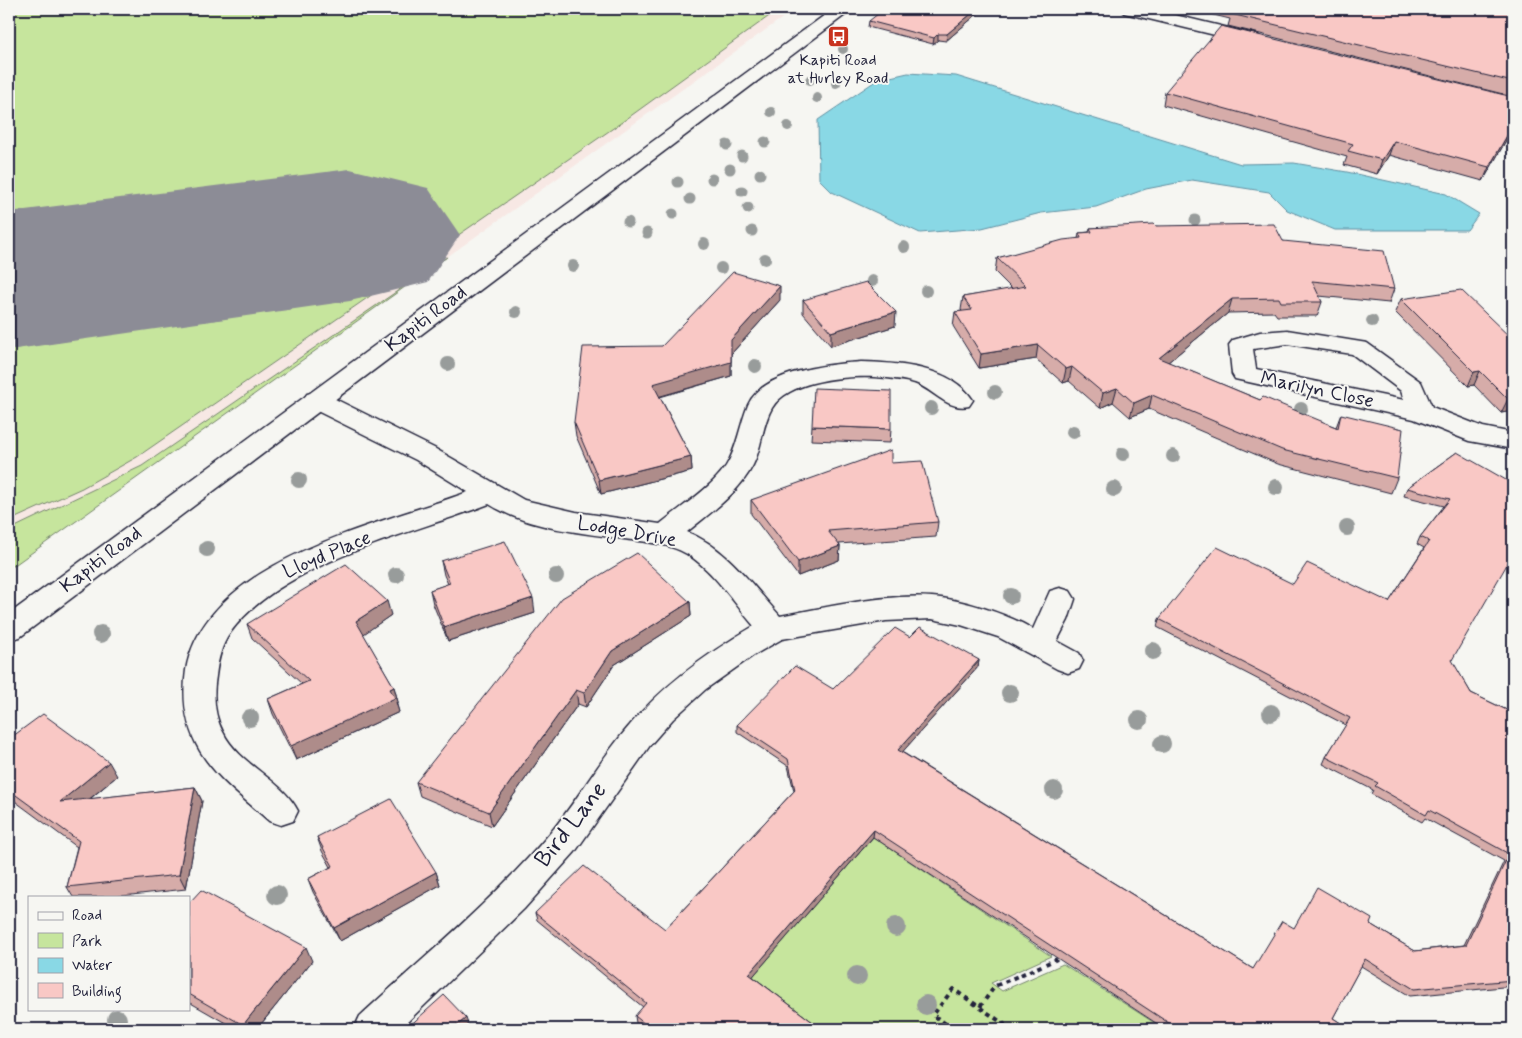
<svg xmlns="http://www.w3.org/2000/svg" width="1522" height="1038" viewBox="0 0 1522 1038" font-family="Mynerve,sans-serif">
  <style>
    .built { fill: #f7e8e4 }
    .green { fill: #c6e59d; stroke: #74846c }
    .water { fill: #89d8e5; stroke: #608fa1 }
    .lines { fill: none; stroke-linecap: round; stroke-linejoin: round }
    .runway { fill: #8c8c96; fill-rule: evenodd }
    .minor-casing { stroke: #22223b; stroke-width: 3 }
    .major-casing { stroke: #22223b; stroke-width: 3 }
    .path { stroke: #22223b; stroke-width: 4; stroke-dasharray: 4.5 4.5; stroke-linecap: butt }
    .minor { fill: #f6f6f2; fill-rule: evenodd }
    .major { fill: #f6f6f2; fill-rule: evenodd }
    .tree { fill: #989c9b }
    .wall { fill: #d6aca9; stroke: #22223b }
    .shaded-wall { fill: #ae8c8a; stroke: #22223b }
    .building { fill: #f9c8c5; stroke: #22223b }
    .labels { text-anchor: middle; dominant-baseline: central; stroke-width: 4; stroke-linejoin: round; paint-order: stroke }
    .far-poi-label { font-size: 16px; fill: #22223b; stroke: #f6f6f2 }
    .street-label { font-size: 20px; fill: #22223b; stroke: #f6f6f2 }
    .near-street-label { font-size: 24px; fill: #22223b; stroke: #f6f6f2 }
  </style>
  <rect width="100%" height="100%" fill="#f6f6f2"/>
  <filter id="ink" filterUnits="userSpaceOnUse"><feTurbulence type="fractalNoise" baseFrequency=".02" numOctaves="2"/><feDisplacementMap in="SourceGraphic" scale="10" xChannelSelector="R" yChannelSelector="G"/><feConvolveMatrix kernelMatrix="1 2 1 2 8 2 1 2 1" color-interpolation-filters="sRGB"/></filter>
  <g filter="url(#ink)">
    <!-- built -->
    <path class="built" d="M9,9H795L9,569Z"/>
    <!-- green -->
    <path class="green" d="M9,9H779L625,120L137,457L82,488L9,521V349L365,297L352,178L9,223Z
      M447,257L9,569V530L142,466Z
      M873,837L1051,956L991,983L1002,991L1063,964L1164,1029H813L749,981Z"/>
    <!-- water -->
    <path class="water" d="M908,73L956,76L1241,164L1294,163L1347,172L1446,194L1479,214L1467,230H1335L1287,210L1269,192L1192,180L1146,189L1096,207L1041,213L982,228L920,233L832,192L819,179L818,120L877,80Z"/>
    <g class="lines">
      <!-- runway -->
      <path class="runway" d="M350,169L428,188L460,235L428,282L350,301L9,350V212Z"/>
      <defs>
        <path id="minor" d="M1122,9H1150L1258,35L1261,39L1258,43L1252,44L1124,13Z
          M1287,330L1367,343L1421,382L1432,407L1483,427L1513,433V449L1469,441L1414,419L1235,379L1232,374L1229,345L1233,340L1260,332ZM1287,344L1352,354L1401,391L1404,400L1256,369L1253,349Z
          M861,362C897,363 951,366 973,400L969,406C948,411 934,390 915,383C902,379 888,378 874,377C846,376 789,380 772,408C762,425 762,448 753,465C739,493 710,513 687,532C727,548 752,585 780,616C828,607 882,594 932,597C962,599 1007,614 1033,629L1050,591L1060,588L1070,591L1075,599L1068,620L1057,641L1079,653L1083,661L1079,669L1068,673L1057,669L998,637L961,625L932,619L886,621L782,639L754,655L706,689L673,719L651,744L575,852L524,909L400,1029H354L360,1016C424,957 495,899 551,832C579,798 601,758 630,725C664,684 708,653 754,626C734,603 714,571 687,554C668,543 645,542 624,539C578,532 529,529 489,504C411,534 280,563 230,633C221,646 218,660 216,676C213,694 214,715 223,732C239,765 282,779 298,811L293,821L281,825L269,821C245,799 217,779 200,751C185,725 182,699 186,670C205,560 379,525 468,492L416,460L307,406L303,400L307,394L316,392L325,394L434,448L524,500L576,512L660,524C682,506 710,489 726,466C737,449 740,424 748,405C763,371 829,364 861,362Z"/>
        <path id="major" d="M833,9H853L20,637L9,640V614Z"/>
      </defs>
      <!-- minor casing -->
      <use href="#minor" class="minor-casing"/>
      <!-- major casing -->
      <use href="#major" class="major-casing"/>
      <!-- path -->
      <path class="path" d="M980,1007L995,986L1057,959
        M953,1029L933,1015L953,989L1004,1024L1000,1029"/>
      <!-- minor -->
      <use href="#minor" class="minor"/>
      <!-- major -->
      <use href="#major" class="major"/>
    </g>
    <!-- trees -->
    <g class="tree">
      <circle cx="843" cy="49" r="5"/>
      <circle cx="810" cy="80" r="5"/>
      <circle cx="836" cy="83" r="5"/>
      <circle cx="817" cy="98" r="5"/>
      <circle cx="771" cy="112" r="5"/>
      <circle cx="788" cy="126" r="5"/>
      <circle cx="765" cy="142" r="5.5"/>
      <circle cx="727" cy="145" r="5.5"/>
      <circle cx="742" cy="156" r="5.5"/>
      <circle cx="730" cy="169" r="5.5"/>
      <circle cx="760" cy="174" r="5.5"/>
      <circle cx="712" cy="179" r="5.5"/>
      <circle cx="678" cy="182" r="5.5"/>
      <circle cx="742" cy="191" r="5.5"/>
      <circle cx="690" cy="199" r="5.5"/>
      <circle cx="748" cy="208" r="5.5"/>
      <circle cx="673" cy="214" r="5.5"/>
      <circle cx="1195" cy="220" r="5.5"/>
      <circle cx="628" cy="222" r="5.5"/>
      <circle cx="752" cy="231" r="5.5"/>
      <circle cx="647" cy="233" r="5.5"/>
      <circle cx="704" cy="244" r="6"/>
      <circle cx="904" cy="247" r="6"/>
      <circle cx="765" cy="259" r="6"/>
      <circle cx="573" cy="266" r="6"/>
      <circle cx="721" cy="268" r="6"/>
      <circle cx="872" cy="281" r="6"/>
      <circle cx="926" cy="291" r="6"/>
      <circle cx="516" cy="312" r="6"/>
      <circle cx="1372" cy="321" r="6"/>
      <circle cx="448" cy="364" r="7"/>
      <circle cx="755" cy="366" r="7"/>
      <circle cx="995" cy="392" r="7"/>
      <circle cx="931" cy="408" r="7"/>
      <circle cx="1301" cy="409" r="7"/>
      <circle cx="1073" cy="432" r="7"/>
      <circle cx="1123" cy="454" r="7"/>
      <circle cx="1173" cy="456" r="7"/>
      <circle cx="299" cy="480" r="8"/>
      <circle cx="1276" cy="487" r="8"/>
      <circle cx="1114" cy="489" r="8"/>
      <circle cx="1347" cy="528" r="8"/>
      <circle cx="207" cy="549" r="8"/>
      <circle cx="396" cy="575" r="8"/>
      <circle cx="556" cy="576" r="8"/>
      <circle cx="1011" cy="596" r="8"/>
      <circle cx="101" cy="634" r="9"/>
      <circle cx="1153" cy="651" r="9"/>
      <circle cx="1010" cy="693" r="9"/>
      <circle cx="1271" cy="713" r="9"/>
      <circle cx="250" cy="718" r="9"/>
      <circle cx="1139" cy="720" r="9"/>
      <circle cx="1162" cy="744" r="9"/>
      <circle cx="1054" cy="790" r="9"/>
      <circle cx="277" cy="895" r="10"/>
      <circle cx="896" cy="927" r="10"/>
      <circle cx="857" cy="976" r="10"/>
      <circle cx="926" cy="1005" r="10"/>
      <circle cx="117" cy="1019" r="10"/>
    </g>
    <!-- wall -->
    <path class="wall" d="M983,9L946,41L938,40L933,44L868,27L869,21Z
      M1189,9H1513V128L1483,181L1389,155L1377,174L1344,165L1347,157L1163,105L1165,92L1503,94L1228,26L1230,19Z
      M1155,226L1283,241L1394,289L1389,303L1319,296L1322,302L1317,316H1277L1274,312L1228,313L1168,362L1260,400L1336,427L1341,414L1397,478L1391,493L1278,464L1149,409L1130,417L1113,402L1100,408L1069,381L1063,383L1036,359L979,368L953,326L955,312L962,311L961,310L963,297L1012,289L995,272L997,258L1078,239L1079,233L1089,232L1090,228Z
      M1401,299L1513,340V411L1501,413L1474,385L1468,386L1395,312Z
      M780,300L731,354V376L660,397L691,457L692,471L601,494L576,436L574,422L662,346Z
      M803,300L895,326L831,346L803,313Z
      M812,426L891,429L890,443L811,440Z
      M1457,452L1452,661L1471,693L1513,713V986L1410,996L1361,966L1333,1018L1350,1029H1165L873,837L752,976L822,1029H644L636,1023L635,1016L643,1007L537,920L535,913L665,929L794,791L788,766L737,732V725L833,689L910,637L979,660L978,667L902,752L1253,969L1294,928L1370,924L1415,951L1464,945L1504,861L1425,818L1422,822L1371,794L1373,790L1323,764L1326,757L1346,725L1157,627L1159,619L1293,584L1389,602L1424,548L1417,544L1420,537L1444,506L1404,496L1407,488Z
      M891,463L938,522L936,537L839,544L840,546L839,560L798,576L751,514V500Z
      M441,561L535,613L448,641L433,604L430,590L448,584L444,575Z
      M690,602L691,616L614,665L586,707L578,704L492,826L420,796L416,782Z
      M391,615L363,634L394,687L398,702H396L399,712L296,760L273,714L268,699L302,684L252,638L247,624Z
      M9,739L117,776L90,799L195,787L202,801L186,889L113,897H73L67,887L77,847L16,802L13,798L9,794Z
      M317,837L436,872L440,885L340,941L313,892L308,879L331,867L322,851Z
      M189,903L312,961L257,1029H236L189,1002Z"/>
    <!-- shaded-wall -->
    <path class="shaded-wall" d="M977,9H983L946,41L947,34Z
      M938,34V40L933,44L934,38Z
      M1513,125V128L1483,181L1489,167Z
      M1394,141L1389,155L1377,174L1382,160Z
      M780,286V300L731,354V376L654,398L653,384L731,340Z
      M1232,299L1228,313L1156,372L1159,358Z
      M896,312L895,326L831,346V332Z
      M1038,345L1036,359L979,368L981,354Z
      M1072,367L1069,381L1063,383L1066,369Z
      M1480,371L1474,385L1468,386L1474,372Z
      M1117,388L1113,402L1100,408L1103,393Z
      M1152,395L1149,409L1130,417L1134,403Z
      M1513,398V411L1501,413L1508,399Z
      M691,457L692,471L601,494L599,480Z
      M840,546L839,560L798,576V562Z
      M533,598L535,613L448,641L444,627Z
      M387,601L391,615L361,636L356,621Z
      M690,602L691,616L614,665L586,707L584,693L612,651Z
      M979,660L978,667L898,757V750Z
      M394,687L398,702H396L399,712L296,760L291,746Z
      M576,690L578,704L492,826L489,812Z
      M109,762L117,776L69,816L60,802Z
      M195,787L202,801L186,889L179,875Z
      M874,830L873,837L749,981V974Z
      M436,872L440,885L340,941L334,928Z
      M306,947L312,961L257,1029H246L243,1025Z
      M466,1018L468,1024L462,1029H453Z"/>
    <!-- building -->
    <path class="building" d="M884,9H977L947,34H938L934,38L869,21Z
      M1235,9H1513V82L1231,14Z
      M1221,26L1513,97V125L1489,167L1394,141L1382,160L1348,151L1353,144L1165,92Z
      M1153,224L1155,226L1274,224L1283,241L1384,251L1394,289L1312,281L1322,302H1281L1279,298L1232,299L1159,358L1260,400L1263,397L1338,428L1341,414L1403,429L1397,478L1282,450L1152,395L1134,403L1117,388L1103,393L1072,367L1066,369L1038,345L981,354L955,312L972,310L963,297L1026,286L997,258L1063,240L1081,238L1079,233L1092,232L1090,228Z
      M733,272L780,286L731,340V362L653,384L691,457L599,480L574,422L583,347L662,346Z
      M866,282L896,312L831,332L803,300Z
      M1461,290L1513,340V398L1508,399L1480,371L1474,372L1401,299Z
      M814,388L891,391V429L812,426Z
      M891,450V463L922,461L938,522L828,531L840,546L798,562L751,500Z
      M1457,452L1513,484V554L1452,660L1471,693L1513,713V980L1414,989L1365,959L1333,1018L1350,1029H1178L874,830L749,974L822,1029H651L635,1016L646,1003L535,913L584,866L665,929L795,790L788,759L737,725L795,666L833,689L895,628L910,637L920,627L979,660L898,750L1253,969L1282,921L1294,928L1317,887L1372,919L1370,924L1415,951L1466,945L1509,854L1429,810L1426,815L1375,786L1378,783L1326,757L1350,718L1159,619L1217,547L1293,584L1307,563L1389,602L1429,541L1420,537L1450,499L1407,488Z
      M505,541L533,598L444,627L430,590L450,583L441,561Z
      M637,553L690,602L612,651L584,693L576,690L489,812L416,782L562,598Z
      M346,564L387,601L356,621L394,687L390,689L395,698L291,746L268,699L309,681L247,624Z
      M43,714L109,762L60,802L195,787L179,875L67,887L79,841L9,790V739Z
      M391,799L436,872L334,928L308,879L333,866L317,837Z
      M201,890L306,947L243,1025L189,994V903Z
      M444,995L466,1018L453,1029H406Z"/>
  </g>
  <!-- icons -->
  <defs>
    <symbol id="bus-square" viewBox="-11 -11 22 22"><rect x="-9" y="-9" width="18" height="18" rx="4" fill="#c8321e" stroke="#f6f6f2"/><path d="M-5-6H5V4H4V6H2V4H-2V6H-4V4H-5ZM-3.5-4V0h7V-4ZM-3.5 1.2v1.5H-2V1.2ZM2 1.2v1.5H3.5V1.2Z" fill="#fff"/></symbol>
  </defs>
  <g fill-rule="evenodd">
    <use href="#bus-square" x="826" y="24" width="25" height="25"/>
  </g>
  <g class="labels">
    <!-- far-poi labels -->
    <g class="far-poi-label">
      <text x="838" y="60">Kapiti Road<tspan x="838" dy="18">at Hurley Road</tspan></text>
    </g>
    <!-- street labels -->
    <g class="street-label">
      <text transform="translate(426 319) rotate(-37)">Kapiti Road</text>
      <text transform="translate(1317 390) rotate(12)">Marilyn Close</text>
      <text transform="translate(627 532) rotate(10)">Lodge Drive</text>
      <text transform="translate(327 555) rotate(-23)">Lloyd Place</text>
      <text transform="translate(101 560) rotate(-37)">Kapiti Road</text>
    </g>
    <!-- near-street labels -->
    <g class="near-street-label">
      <text transform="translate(571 825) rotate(-52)">Bird Lane</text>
    </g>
  </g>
  <!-- margin -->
  <rect width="1522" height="1038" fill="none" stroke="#f6f6f2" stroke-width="30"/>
  <rect x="15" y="15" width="1492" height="1008" fill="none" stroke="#22223b" stroke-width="2" filter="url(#ink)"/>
  <!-- legend -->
  <rect x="28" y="896" width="162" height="115" fill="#f6f6f2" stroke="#a1a1a9"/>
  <rect x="38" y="912" width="25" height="8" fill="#f6f6f2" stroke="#a1a1a9"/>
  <text x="72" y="920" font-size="15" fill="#22223b">Road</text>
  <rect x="38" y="933" width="25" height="15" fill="#c6e59d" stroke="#a1a1a9"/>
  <text x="72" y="946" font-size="15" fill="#22223b">Park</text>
  <rect x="38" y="958" width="25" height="15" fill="#89d8e5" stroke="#a1a1a9"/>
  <text x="72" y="970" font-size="15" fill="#22223b">Water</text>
  <rect x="38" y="983" width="25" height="15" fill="#f9c8c5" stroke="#a1a1a9"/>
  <text x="72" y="996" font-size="15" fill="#22223b">Building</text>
</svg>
